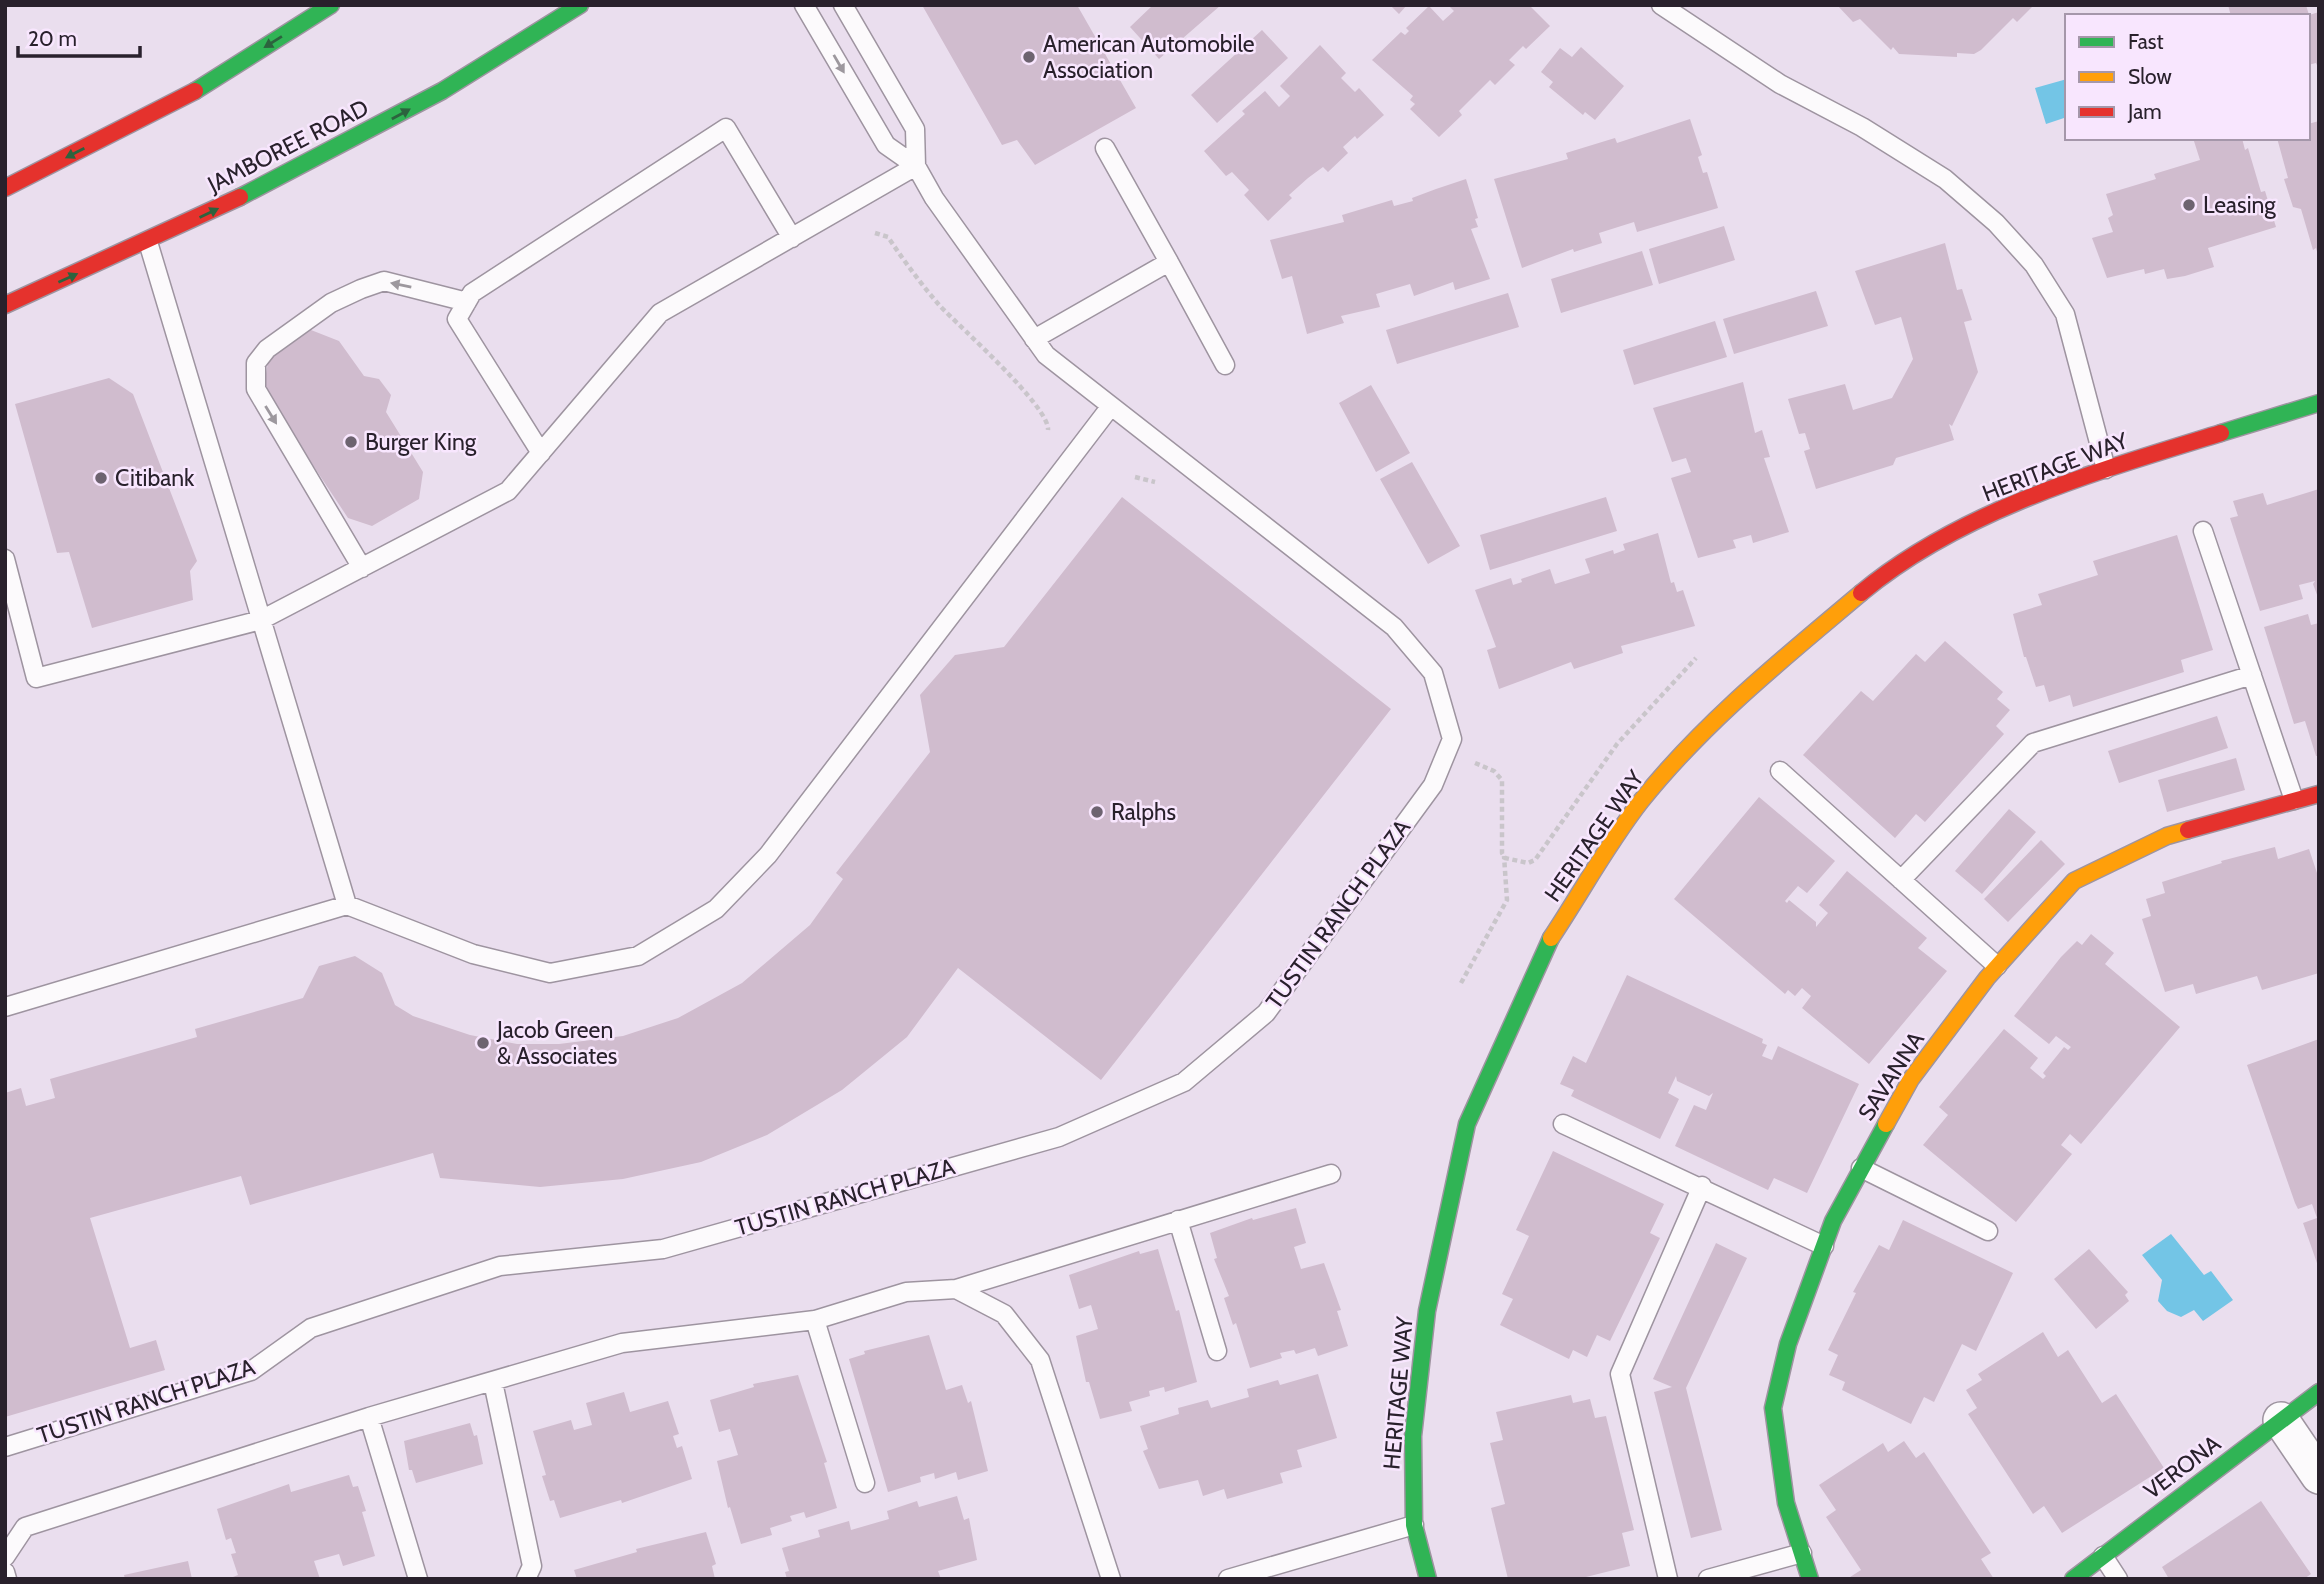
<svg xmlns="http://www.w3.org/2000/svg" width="2324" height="1584" viewBox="0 0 2324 1584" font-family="Cabin,sans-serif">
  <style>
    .water { fill: #73c5e6 }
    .building { fill: #d0bcce }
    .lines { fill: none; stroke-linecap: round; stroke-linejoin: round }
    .lane-casing { stroke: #9e94a0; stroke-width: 21 }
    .street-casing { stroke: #9e94a0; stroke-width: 38 }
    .fast-casing { stroke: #9e94a0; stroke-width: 19 }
    .slow-casing { stroke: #9e94a0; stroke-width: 19 }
    .jam-casing { stroke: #9e94a0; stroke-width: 19 }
    .path { stroke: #c9c5ca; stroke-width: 4.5; stroke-dasharray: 5 3.5; stroke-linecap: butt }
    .lane { stroke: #fcfafc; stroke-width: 18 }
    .street { stroke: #fcfafc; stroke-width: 35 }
    .fast { stroke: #30b455; stroke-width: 16 }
    .slow { stroke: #ff9f0a; stroke-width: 16 }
    .jam { stroke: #e5322d; stroke-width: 16 }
    .oneway { fill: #2c633e }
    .oneway2 { fill: #9d989e }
    .poi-dot { fill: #6d6370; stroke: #f8e6fe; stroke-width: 2.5 }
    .labels { text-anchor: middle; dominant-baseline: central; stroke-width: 5; stroke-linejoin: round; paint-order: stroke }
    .poi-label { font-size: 23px; fill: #29212c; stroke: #f8e6fe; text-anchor: start }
    .street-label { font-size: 23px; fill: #29212c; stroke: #f8e6fe }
  </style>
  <rect width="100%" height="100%" fill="#eadeee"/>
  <!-- water -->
  <path class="water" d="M2067,79V117L2046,124L2035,88Z
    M2171,1234L2204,1275L2211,1271L2233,1300L2203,1321L2194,1310L2181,1317L2167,1311L2158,1301L2162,1280L2142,1255Z"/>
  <!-- building -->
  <path class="building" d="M922,5H1077L1136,108L1035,165L1017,140L1002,145Z
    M1153,5L1166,6L1221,5L1159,59L1130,27Z
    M1390,5H1407L1399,14Z
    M1448,5H1529L1550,26L1526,49L1523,46L1509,60L1515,65L1495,85L1490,80L1459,111L1462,115L1439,137L1410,109L1415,104L1410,100L1413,96L1372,60L1401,32L1405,35L1409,31L1406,28L1429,6L1443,21L1454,11Z
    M1837,5H2034L2017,22L2013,18L1981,50L1974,54L1957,53V57L1899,54L1893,47L1891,50L1860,19L1853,22Z
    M2228,5H2306L2309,15L2319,12V69L2316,63L2308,65V16H2231Z
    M1262,30L1288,58L1217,123L1191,95Z
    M1320,45L1346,73L1341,78L1355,92L1359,88L1384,115L1357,139L1355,136L1343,147L1348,153L1328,172L1323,167L1308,178L1289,195L1292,198L1268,221L1244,195L1249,190L1232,172L1226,176L1204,151L1245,114L1242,111L1265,91L1279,107L1290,96L1280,86Z
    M1581,47L1624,86L1595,120L1585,112L1583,115L1549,87L1553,82L1541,72L1560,48L1572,57Z
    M1690,119L1702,155L1698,157L1703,173L1707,172L1718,208L1637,232L1634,222L1599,233L1602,243L1574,252L1573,249L1522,268L1494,179L1568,159L1566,153L1615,138L1617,143Z
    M2319,121V255H2318L2316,248L2313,250L2301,209L2293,207L2284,179L2288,178L2277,138H2308V124Z
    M2193,138H2242L2245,150L2248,148L2261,192L2265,191L2276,227L2208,248L2214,267L2185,276L2167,279L2164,269L2145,274L2144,269L2107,278L2092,238L2113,232L2108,218L2113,215L2106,194L2156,179L2154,174L2200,160Z
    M1466,179L1478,218L1475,219L1478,227L1471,229L1490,279L1455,290L1453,282L1414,296L1410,284L1376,294L1380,307L1341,316L1344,323L1307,334L1292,276L1282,279L1270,240L1344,222L1342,215L1392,200L1394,206L1413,201L1412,198L1436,189Z
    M1724,226L1735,260L1659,284L1649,249Z
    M1945,243L1957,290L1962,289L1972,320L1964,322L1978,372L1952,426L1949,424L1954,440L1896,458L1893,465L1816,489L1804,451L1810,449L1805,433L1799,434L1788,399L1845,384L1853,410L1892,398L1913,359L1901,317L1875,325L1855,271Z
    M1642,251L1653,285L1561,313L1551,279Z
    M1816,291L1828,326L1734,354L1723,319Z
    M1508,293L1519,327L1397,364L1386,330Z
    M1715,321L1727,357L1634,385L1623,350Z
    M311,330L339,341L364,376L379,379L391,395L386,412L423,472L419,499L372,526L348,518L263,390L269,357Z
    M109,378L133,394L197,561L190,571L193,600L92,628L69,552L57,553L15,404Z
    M1743,382L1755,433L1762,430L1770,457L1764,458L1789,532L1753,543L1751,535L1733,540L1736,548L1698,558L1671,478L1691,472L1686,458L1672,462L1653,408Z
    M1371,385L1410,453L1376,472L1339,403Z
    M1412,462L1460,546L1428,564L1380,479Z
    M2319,489V600L2313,584L2315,581L2299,585L2303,599L2260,611L2230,518L2238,516L2233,501L2263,493L2267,505Z
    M1122,497L1391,709L1101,1080L958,968L907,1037L842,1090L767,1135L701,1162L623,1179L540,1187L440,1178L433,1153L250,1205L241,1176L90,1218L130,1348L156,1340L165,1370L5,1417V1093L21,1088L26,1106L55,1098L50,1079L197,1037L195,1029L303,998L319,966L355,956L382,973L395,1005L413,1016L470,1035L517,1044H559L623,1036L678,1018L742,983L810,925L843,879L836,873L930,752L920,695L955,655L1004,647Z
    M1606,497L1617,531L1490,570L1480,535Z
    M1658,533L1671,583L1674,582L1677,592L1683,590L1695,626L1621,646L1623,653L1574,669L1571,662L1499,689L1487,650L1496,647L1475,590L1511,578L1513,585L1522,582L1521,579L1550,569L1555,584L1590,573L1585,559L1613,550L1614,554L1625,550L1623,544Z
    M2177,535L2213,650L2181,660L2184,672L2073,707L2070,695L2049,702L2044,685L2036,687L2026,657H2024L2013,614L2042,605L2038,594L2098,575L2093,561Z
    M2308,614L2311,625L2319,623V756H2316L2305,721L2294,724L2264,627Z
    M1945,641L2003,692L1997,699L2010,710L1996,726L2004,734L1925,822L1916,814L1895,838L1803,755L1861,691L1873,701L1916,654L1925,662Z
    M2217,716L2228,748L2119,783L2108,751Z
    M2236,758L2245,790L2167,812L2158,780Z
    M1759,797L1835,861L1807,893L1798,886L1785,901L1787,903L1789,900L1816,922V927L1828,913L1819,905L1847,871L1927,938L1918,948L1947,971L1869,1064L1802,1008L1811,996L1802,988L1795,996L1788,990L1785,994L1674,899Z
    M2009,809L2036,832L1982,894L1955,871Z
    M2041,840L2065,864L2008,922L1984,899Z
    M2275,847L2278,859L2309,849L2319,879V973L2262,990L2257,976L2196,994L2193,984L2165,992L2142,919L2151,916L2146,899L2165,893L2162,882L2222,863L2221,861Z
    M2091,934L2114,953L2105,964L2180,1027L2081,1144L2070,1134L2061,1145L2072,1154L2016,1222L1923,1145L1948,1115L1939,1107L2004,1029L2038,1058L2030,1068L2043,1079L2046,1076L2043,1073L2064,1047L2068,1050L2071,1047L2056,1036L2049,1044L2014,1016L2061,957L2077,941L2082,945Z
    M1627,975L1763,1039L1762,1043L1767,1045L1762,1056L1772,1060L1778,1046L1859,1084L1807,1193L1774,1178L1768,1190L1675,1146L1694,1105L1706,1110L1713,1093L1709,1096L1677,1081L1676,1076L1668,1093L1679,1099L1660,1139L1571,1096L1574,1090L1560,1084L1573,1056L1586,1063Z
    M2319,1039V1266H2318L2303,1223L2317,1218L2312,1204L2298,1209L2295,1203L2247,1065Z
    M1553,1151L1664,1204L1650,1233L1660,1238L1610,1341L1597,1335L1587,1357L1573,1350L1569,1359L1500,1325L1513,1299L1502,1294L1529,1236L1516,1230Z
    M1296,1208L1306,1243L1294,1247L1301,1269L1324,1263L1341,1310L1337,1311L1348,1346L1318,1356L1315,1348L1296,1354L1294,1350L1280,1353L1282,1358L1250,1368L1236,1323L1233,1325L1224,1298L1229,1296L1214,1259L1217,1258L1210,1233L1252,1218L1253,1220Z
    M1903,1220L2013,1273L1976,1351L1962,1344L1934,1402L1924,1397L1911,1424L1842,1390L1845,1382L1829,1375L1838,1355L1828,1350L1856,1293L1853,1292L1879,1245L1889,1250Z
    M1716,1243L1747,1258L1686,1388L1722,1530L1691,1538L1654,1392L1672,1387L1653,1379Z
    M1158,1249L1176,1311L1179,1310L1197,1382L1165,1392L1164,1387L1149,1391L1150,1396L1129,1402L1132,1411L1100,1419L1089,1382H1086L1076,1336L1098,1329L1091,1305L1079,1309L1069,1275L1139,1251L1140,1254Z
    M2089,1249L2128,1292L2125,1295L2129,1301L2096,1329L2054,1279Z
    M2043,1332L2058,1357L2068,1350L2102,1403L2116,1394L2164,1468L2062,1533L2044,1506L2033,1514L1968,1414L1977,1408L1966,1390L1982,1380L1978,1374Z
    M929,1335L946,1390L962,1385L968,1403L971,1401L988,1471L958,1480L956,1472L935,1479L934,1473L920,1477L921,1482L888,1492L849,1359L865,1354L864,1351Z
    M1318,1374L1337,1438L1297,1450L1302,1467L1280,1473L1283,1483L1227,1499L1224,1489L1203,1496L1198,1480L1159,1489L1143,1451L1148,1449L1140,1426L1179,1414L1178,1408L1208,1400L1211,1408L1249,1397L1247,1389L1278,1380L1280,1385Z
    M798,1375L827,1462L824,1463L837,1508L806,1518L804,1512L790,1516L792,1521L770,1528L772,1535L741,1544L730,1507L728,1508L717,1461L738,1455L730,1429L719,1432L710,1400L754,1387L753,1384Z
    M624,1392L630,1412L668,1401L679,1434L673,1436L677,1448L682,1446L692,1479L622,1503L621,1500L560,1518L554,1500L550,1501L542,1476L546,1475L533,1431L571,1420L574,1430L592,1425L586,1403Z
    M1571,1395L1573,1403L1590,1399L1595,1418L1606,1416L1634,1530L1622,1533L1630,1566L1578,1579H1508L1491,1508L1505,1504L1490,1443L1503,1440L1496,1412Z
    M470,1423L474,1436L477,1435L483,1464L416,1483L412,1470H409L404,1441Z
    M1904,1441L1916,1458L1924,1452L1991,1553L1981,1559L1994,1579H1847L1861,1570L1826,1517L1836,1510L1819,1485L1883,1443L1888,1452Z
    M349,1475L353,1487L358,1486L366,1511L362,1512L375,1556L343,1566L339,1554L314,1561L320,1579H228L238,1575L231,1554L236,1553L231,1538L226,1540L217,1509L289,1484L291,1492Z
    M957,1496L964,1520L969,1518L977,1560L938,1571L941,1579H787L785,1572L789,1571L782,1548L820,1537L818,1530L849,1521L851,1530L889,1519L887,1511L917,1501L919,1507Z
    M2261,1501L2311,1574L2304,1579H2169L2162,1567Z
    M706,1532L716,1564L712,1566L715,1579H577L574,1570L637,1552L636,1549Z
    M188,1561L192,1579H125L124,1575Z"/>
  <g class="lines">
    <defs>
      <path id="lane" d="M843,5L915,129L916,166
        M1661,5L1780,84L1862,127L1945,179L1996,223L2034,265L2065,314L2106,469
        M1105,148L1169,262
        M148,242L347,905
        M1034,339L1169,262L1225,365
        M541,453L457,319L472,293L726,128L792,238
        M2203,531L2294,800
        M5,559L36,678L261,620L508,491L660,313L916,166
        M362,568L256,389V363L267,349L331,303L361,289L384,281L467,302
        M1780,771L1997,966
        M1901,880L2033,743L2252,675
        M5,1007L347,905L473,954L550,973L638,956L716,909L768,855L1111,406
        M1563,1124L1824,1246
        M1861,1168L1988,1231
        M1178,1220L1217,1351
        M956,1289L1331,1174
        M815,1320L865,1483
        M493,1382L532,1566L526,1579
        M369,1417L418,1579
        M5,1447L251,1371L311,1328L500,1266L663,1249L1059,1137L1184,1082L1266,1013L1433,785L1452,739L1433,673L1394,627L1046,355L934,198L916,166L886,145L804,5
        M2103,1556L2118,1579
        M5,1557L25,1527L369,1417L622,1343L815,1320L906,1292L956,1289L1004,1314L1040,1360L1111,1579
        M5,1572L7,1579
        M1228,1579L1414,1525
        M1668,1579L1620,1374L1702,1186
        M1708,1579L1802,1553"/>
      <path id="street" d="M2281,1420L2319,1476"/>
      <path id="fast" d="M195,91L331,5
        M240,197L442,91L580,5
        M2221,433L2319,403
        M1428,1579L1414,1525L1413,1436L1427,1311L1467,1124L1551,938
        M1810,1579L1786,1503L1773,1408L1788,1344L1833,1221L1886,1124
        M2073,1579L2319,1392"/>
      <path id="slow" d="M1551,938C1581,893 1608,843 1641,801C1705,721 1784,658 1861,593
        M1886,1124L1911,1079L1987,978L2074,881L2167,836L2188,830"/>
      <path id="jam" d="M5,188L195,91
        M5,305L240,197
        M1861,593C1962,509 2098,471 2221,433
        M2188,830L2319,794"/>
    </defs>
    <!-- lane casing -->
    <use href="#lane" class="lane-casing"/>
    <!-- street casing -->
    <use href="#street" class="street-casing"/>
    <!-- fast casing -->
    <use href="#fast" class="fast-casing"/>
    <!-- slow casing -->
    <use href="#slow" class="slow-casing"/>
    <!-- jam casing -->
    <use href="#jam" class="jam-casing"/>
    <!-- path -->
    <path class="path" d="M875,233L888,237C904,261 921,284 940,306C960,327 1050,407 1048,430
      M1135,477L1155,482
      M1475,763L1494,771L1502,780V853L1505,858L1528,863L1535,860L1617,744L1696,658
      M1461,983L1507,900L1504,856"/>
    <!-- lane -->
    <use href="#lane" class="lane"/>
    <!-- street -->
    <use href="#street" class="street"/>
    <!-- fast -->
    <use href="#fast" class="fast"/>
    <!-- slow -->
    <use href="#slow" class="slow"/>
    <!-- jam -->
    <use href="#jam" class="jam"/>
  </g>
  <!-- one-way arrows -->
  <defs><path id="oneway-solid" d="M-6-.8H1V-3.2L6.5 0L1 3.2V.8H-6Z" transform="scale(1.75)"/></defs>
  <g class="oneway">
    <use href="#oneway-solid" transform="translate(273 42) rotate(148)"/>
    <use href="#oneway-solid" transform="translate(401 114) rotate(-29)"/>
    <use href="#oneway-solid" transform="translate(75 153) rotate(153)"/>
    <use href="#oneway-solid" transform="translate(209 213) rotate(-26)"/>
    <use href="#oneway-solid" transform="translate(68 278) rotate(-24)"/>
  </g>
  <g class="oneway2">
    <use href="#oneway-solid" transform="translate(839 64) rotate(60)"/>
    <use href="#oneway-solid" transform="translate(401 285) rotate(-169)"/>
    <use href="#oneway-solid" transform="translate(271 415) rotate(58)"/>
  </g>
  <!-- markers -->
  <g class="poi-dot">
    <circle cx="1029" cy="57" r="7"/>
    <circle cx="2189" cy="205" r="7"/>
    <circle cx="351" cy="442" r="7"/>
    <circle cx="101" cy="478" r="7"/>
    <circle cx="1097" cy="812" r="7"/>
    <circle cx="483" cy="1043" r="7"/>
  </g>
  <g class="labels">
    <!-- poi labels -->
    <g class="poi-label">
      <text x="1043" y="44">American Automobile<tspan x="1043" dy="26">Association</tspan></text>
      <text x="2203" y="205">Leasing</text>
      <text x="365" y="442">Burger King</text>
      <text x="115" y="478">Citibank</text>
      <text x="1111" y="812">Ralphs</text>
      <text x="497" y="1030">Jacob Green<tspan x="497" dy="26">&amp; Associates</tspan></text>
    </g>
    <!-- street labels -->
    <g class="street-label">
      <text transform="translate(288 146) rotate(-27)">JAMBOREE ROAD</text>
      <text transform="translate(2055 467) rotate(-21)">HERITAGE WAY</text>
      <text transform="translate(1594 836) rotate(-55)">HERITAGE WAY</text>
      <text transform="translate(1338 914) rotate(-54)">TUSTIN RANCH PLAZA</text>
      <text transform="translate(1891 1076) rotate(-57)">SAVANNA</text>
      <text transform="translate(845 1197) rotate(-16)">TUSTIN RANCH PLAZA</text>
      <text transform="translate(1398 1393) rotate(-85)">HERITAGE WAY</text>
      <text transform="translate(146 1401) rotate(-18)">TUSTIN RANCH PLAZA</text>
      <text transform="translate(2182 1467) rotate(-37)">VERONA</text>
    </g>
  </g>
  <!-- border -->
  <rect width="2324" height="1584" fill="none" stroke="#29212c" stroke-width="14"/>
  <!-- legend -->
  <rect x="2065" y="14" width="245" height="126" fill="#f8e6fe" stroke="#a597aa" stroke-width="2"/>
  <rect x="2079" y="37" width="35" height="10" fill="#30b455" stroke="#a597aa" stroke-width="2"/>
  <text x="2128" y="49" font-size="21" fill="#29212c">Fast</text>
  <rect x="2079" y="72" width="35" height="10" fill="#ff9f0a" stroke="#a597aa" stroke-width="2"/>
  <text x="2128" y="84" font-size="21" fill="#29212c">Slow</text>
  <rect x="2079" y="107" width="35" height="10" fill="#e5322d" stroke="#a597aa" stroke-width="2"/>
  <text x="2128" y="119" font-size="21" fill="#29212c">Jam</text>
  <!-- scale -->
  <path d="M18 46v10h122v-10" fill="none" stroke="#29212c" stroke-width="3.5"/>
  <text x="28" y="46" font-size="21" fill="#29212c" stroke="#f8e6fe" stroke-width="5" paint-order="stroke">20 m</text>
</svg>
